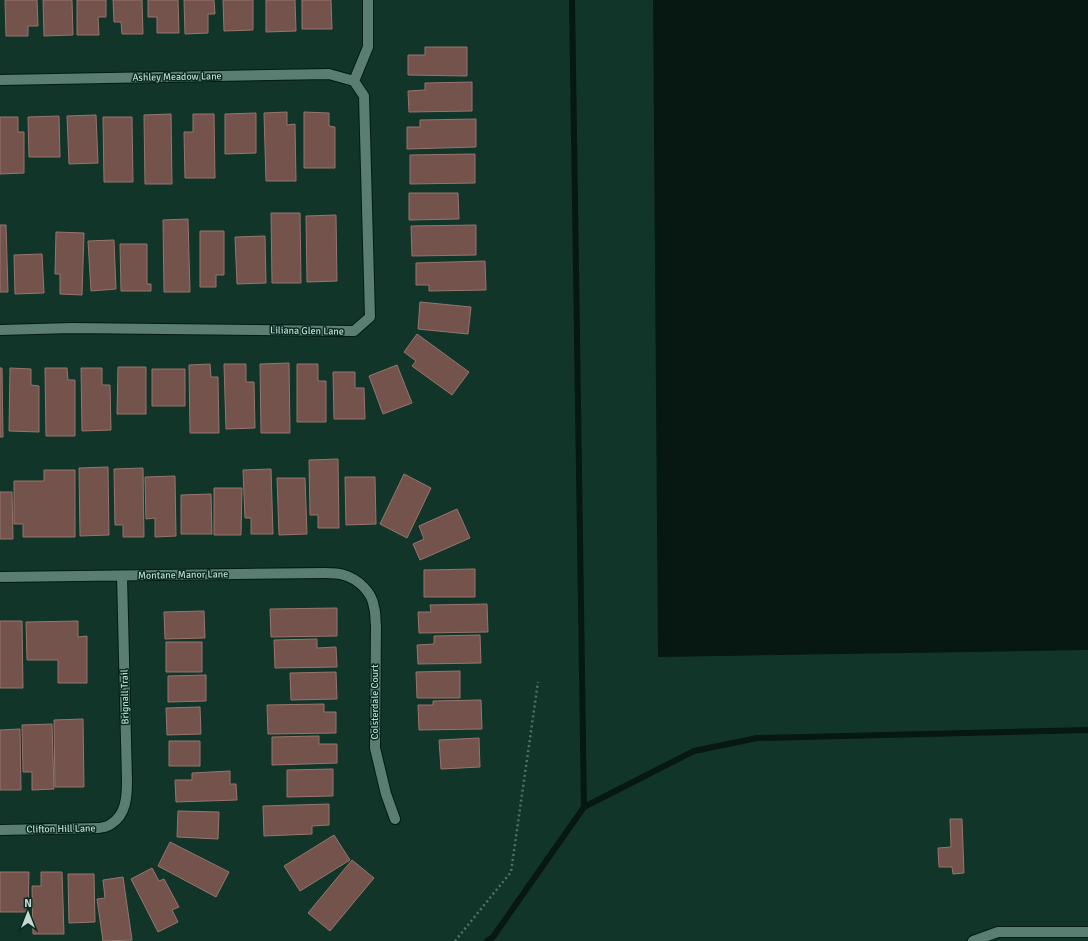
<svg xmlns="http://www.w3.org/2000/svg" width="1088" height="941" viewBox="0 0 1088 941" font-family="Signika,sans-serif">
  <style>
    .water { fill: #071712 }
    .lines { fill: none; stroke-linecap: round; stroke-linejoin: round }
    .stream { stroke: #071712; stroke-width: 6 }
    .building { fill: #74534c; stroke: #97756d }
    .minor-casing { stroke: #021b14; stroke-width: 12 }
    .path { stroke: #537066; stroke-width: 2.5; stroke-dasharray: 2 3; stroke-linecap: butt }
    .minor { stroke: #5a7e71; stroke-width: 10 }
    .labels { text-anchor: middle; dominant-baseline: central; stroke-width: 3; stroke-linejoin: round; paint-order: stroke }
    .street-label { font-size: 10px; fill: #c5d8d1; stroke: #062b21 }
  </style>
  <rect width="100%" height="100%" fill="#12352a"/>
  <!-- water -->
  <path class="water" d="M653,0H1088V650L658,657Z"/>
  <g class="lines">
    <!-- stream -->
    <path class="stream" d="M572,0L584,807
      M487,941L493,937L584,807L694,751L757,738L1088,730"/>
  </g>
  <!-- building -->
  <path class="building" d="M5,0H37L38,26H28V36H6Z
    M43,0H72L73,35L44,36Z
    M77,0H106V17H98L99,35H77Z
    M113,0H142L143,34H122L121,22H114Z
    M148,0H178L179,33H157V17H148Z
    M184,0H214L215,14H208V33L185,34Z
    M223,0H253V30L224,31Z
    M266,0H295L296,31L266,32Z
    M302,0H331L332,29H302Z
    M425,47H467V76L408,75V55H425Z
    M472,82V111L409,112L408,91L425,90V83Z
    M287,112V125L295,124L296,181H266L264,113Z
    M304,112L329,113V126L335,127V168H304Z
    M256,113V153L225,154V114Z
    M171,114L172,184H145L144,115Z
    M193,114H214L215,178H185L184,132H193Z
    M96,115L98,163L69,164L67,116Z
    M59,116L60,157H29L28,117Z
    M0,117H18V132H24V173L0,174Z
    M103,117H132L133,182H104Z
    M476,119V147L407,149V127H420V120Z
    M475,154V183L410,184V155Z
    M409,193H458L459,219L409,220Z
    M271,213H300L301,283H272Z
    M336,215L337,281L307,282L306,216Z
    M188,219L190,292H164L163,220Z
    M0,225H6L8,292H0Z
    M476,225V255L412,256L411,226Z
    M200,231H224V275H216V287H200Z
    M56,232L84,233L82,295L60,294V274H55Z
    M265,236L266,283L237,284L235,237Z
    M114,240L116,289L91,291L88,241Z
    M120,244H147V284H151V291H121Z
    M42,254L44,293L15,294L14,255Z
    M485,261L486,290L429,291V285H416V263Z
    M420,302L471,307L468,334L418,329Z
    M417,334L469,372L452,395L412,366L416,361L404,352Z
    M289,363L290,433H261L260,364Z
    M210,364L211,377H218L219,433H190L189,365Z
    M224,364H246V382H254L255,428L226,429Z
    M297,364H318V381H326V422H297Z
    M397,365L412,403L383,414L369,376Z
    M118,367H146V414H117Z
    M0,368H2L3,437H0Z
    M10,368L31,369V385L39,386V432L9,431Z
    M45,368H67L68,380H75V436H46Z
    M81,368H102V385H110L111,430L82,431Z
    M152,369H185V406H152Z
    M333,372H355V388H364L365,419H334Z
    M338,459L339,528H318V515H310L309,460Z
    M108,467L109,535L80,536L79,468Z
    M143,468L144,537H123V525H115L114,469Z
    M271,469L273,534H251V518H245L243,470Z
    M44,470H75V537H23V524H14V481H44Z
    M404,474L431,488L407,538L380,524Z
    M175,476L176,536L155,537V518L146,519L145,477Z
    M345,477H375L376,524L346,525Z
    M277,478H305L307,534L279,535Z
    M214,488H242L241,535H214Z
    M0,492H12L13,539H0Z
    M211,494L212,534H181V495Z
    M457,509L470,538L420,560L413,544L424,539L419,526Z
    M475,569V597H424V570Z
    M487,604L488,632L419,633L418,612H431L430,605Z
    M337,608V636L271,637L270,609Z
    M204,611L205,638L165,639L164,612Z
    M0,621H22L23,688H0Z
    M78,621V637L87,636V683H58V660H27L26,622Z
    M480,635L481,663L418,664L417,645L434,644V636Z
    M317,639V648L336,647L337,667L275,668L274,640Z
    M166,642H202V672H166Z
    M460,671V698H417L416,672Z
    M336,672L337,699L291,700L290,673Z
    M206,675V701L168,702V676Z
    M481,700L482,729L419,730L418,705H433V701Z
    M324,704V712H336V733L268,734L267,705Z
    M200,707L201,734L167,735L166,708Z
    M83,719L84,787H55L54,720Z
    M52,724L54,789L32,790V772H23L22,725Z
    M20,729L21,790H0V730Z
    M319,736V744H337V763L272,765V737Z
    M479,738L480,767L441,769L439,740Z
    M169,741H200V766H169Z
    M333,769V796L287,797V770Z
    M230,771V784H236L237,800L176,802L175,780H192V773Z
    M329,804V825L312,826V834L264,836L263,806Z
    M178,811L219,812L218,839L177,837Z
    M950,819H962L964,873L953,874L952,867H939L938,848L951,847Z
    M334,835L350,860L300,891L284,866Z
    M170,842L229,872L216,897L158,866Z
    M352,860L374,878L330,931L308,913Z
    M152,868L159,881L164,879L179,907L172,910L178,922L158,932L131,879Z
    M0,872H29L28,912H0Z
    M41,872H62L64,934H33L32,886H41Z
    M68,874H94L95,922L69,923Z
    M123,877L132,940L103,941L97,899L105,898L103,880Z"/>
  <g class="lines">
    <defs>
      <path id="minor" d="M0,80L329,74L354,81
        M354,81L368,47V0
        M0,330L72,328L354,331L370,317L364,96L354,81
        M0,577L325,573C331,573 338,573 344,575C358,579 372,592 374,607C376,613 375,619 376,626L375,748L386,794L395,819
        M0,830L99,828C103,827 108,827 111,824C126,815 127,797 127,781L122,576
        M973,941L998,932H1088"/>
    </defs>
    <!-- minor casing -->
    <use href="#minor" class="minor-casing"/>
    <!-- path -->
    <path class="path" d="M455,941L511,872L538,682"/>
    <!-- minor -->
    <use href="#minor" class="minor"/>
  </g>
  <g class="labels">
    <!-- street labels -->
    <g class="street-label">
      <text transform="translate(177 77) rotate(-1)">Ashley Meadow Lane</text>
      <text transform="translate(307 331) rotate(1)">Liliana Glen Lane</text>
      <text transform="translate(183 575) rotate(-1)">Montane Manor Lane</text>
      <text transform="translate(125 697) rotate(-91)">Brignall Trail</text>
      <text transform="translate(375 702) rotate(-90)">Colsterdale Court</text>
      <text transform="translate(61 829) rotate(-1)">Clifton Hill Lane</text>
    </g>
  </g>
  <!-- north arrow -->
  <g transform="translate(28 913)" stroke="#062b21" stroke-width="3" paint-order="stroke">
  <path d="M0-3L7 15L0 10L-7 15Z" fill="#c5d8d1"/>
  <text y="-6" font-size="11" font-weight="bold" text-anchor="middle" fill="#c5d8d1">N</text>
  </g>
</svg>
